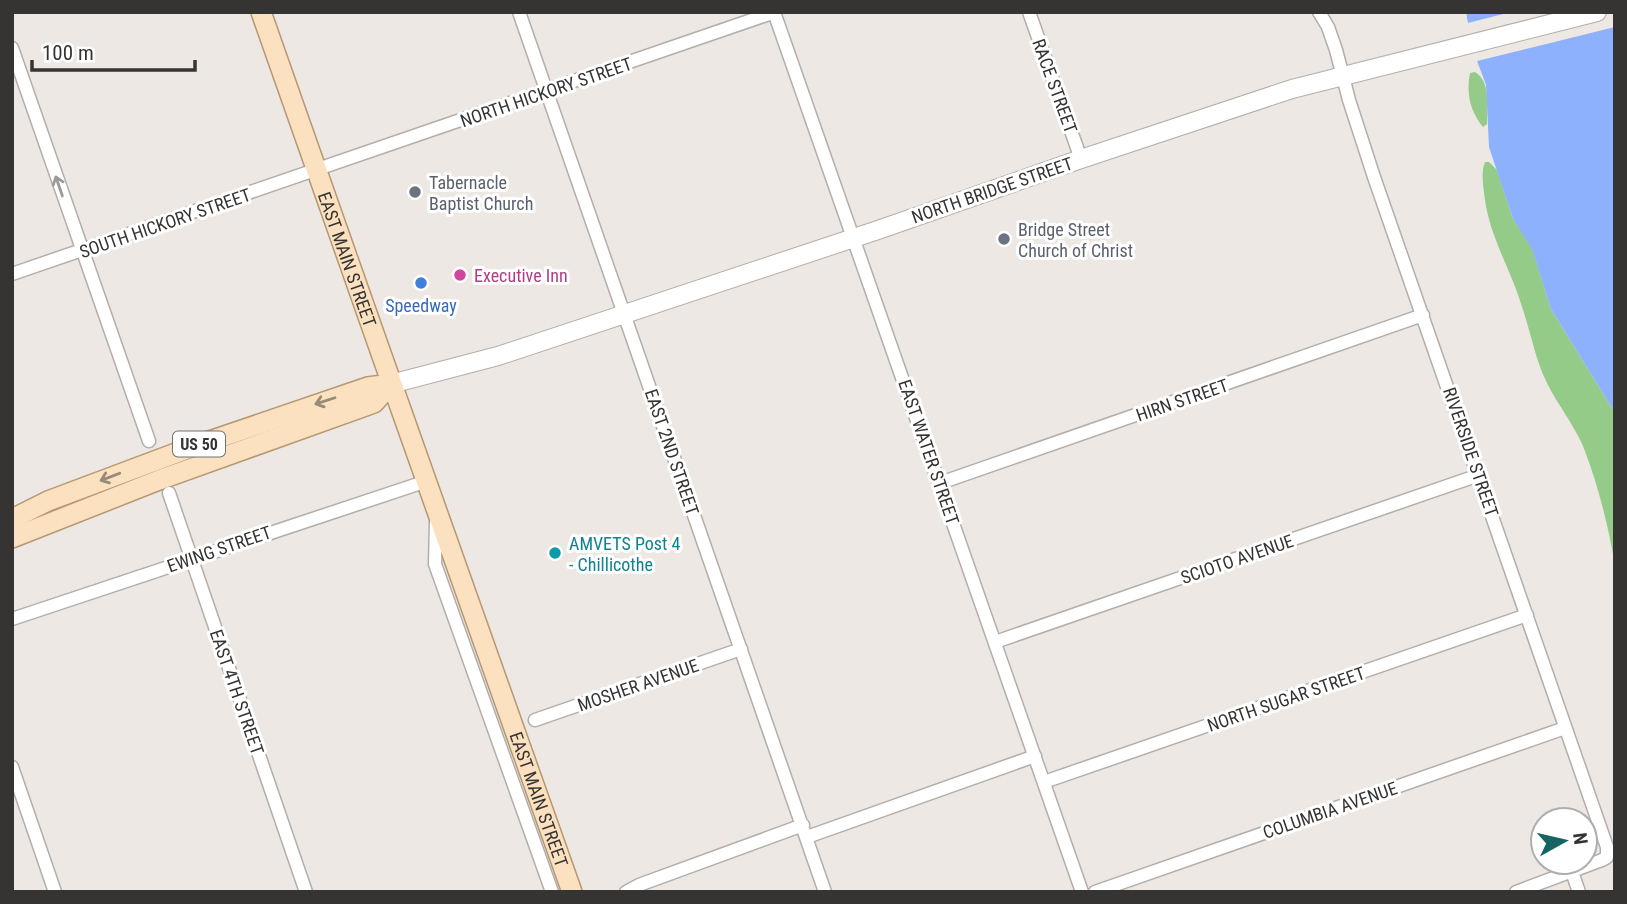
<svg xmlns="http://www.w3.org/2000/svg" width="1627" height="904" viewBox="0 0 1627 904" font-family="'Roboto Condensed',sans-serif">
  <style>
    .green { fill: #94cb88 }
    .water { fill: #8db1fd }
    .pier { fill: #ede8e3 }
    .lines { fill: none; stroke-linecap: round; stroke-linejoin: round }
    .minor-casing { stroke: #b3aeaa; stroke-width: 15 }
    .secondary-casing { stroke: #b3aeaa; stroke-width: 20 }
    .primary-casing { stroke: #b59773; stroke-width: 22 }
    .minor { stroke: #fff; stroke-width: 12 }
    .secondary { stroke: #fff; stroke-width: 18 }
    .primary { stroke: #fbe1bf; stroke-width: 19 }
    .oneway { stroke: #9a9a99 }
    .oneway2 { stroke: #988a79 }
    .worship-dot { fill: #6b7280; stroke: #fff; stroke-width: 2.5 }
    .hotel-dot { fill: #d1479c; stroke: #fff; stroke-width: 2.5 }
    .shop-dot { fill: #3f7fe0; stroke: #fff; stroke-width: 2.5 }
    .culture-dot { fill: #0f9aa8; stroke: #fff; stroke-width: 2.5 }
    .labels { text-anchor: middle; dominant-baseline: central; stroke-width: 6; stroke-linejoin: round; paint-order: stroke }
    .shield { fill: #fff; stroke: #727170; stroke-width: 2 }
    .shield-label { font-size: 16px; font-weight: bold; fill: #363433 }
    .street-label { font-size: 18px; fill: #363433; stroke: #fff }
    .worship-label { font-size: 18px; fill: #5b616d; stroke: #fff; text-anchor: start }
    .hotel-label { font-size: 18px; fill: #b23c85; stroke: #fff; text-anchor: start }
    .shop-label { font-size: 18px; fill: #366cbe; stroke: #fff }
    .culture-label { font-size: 18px; fill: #0d838f; stroke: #fff; text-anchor: start }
  </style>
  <rect width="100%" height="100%" fill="#ede8e3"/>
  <!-- green -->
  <path class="green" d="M1475,72C1490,81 1487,102 1487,119V124L1483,127C1470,111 1466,93 1470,73Z
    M1485,162H1489L1497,170L1513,219L1532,248L1551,309L1615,413V565C1608,525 1598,484 1583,446C1573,423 1557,404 1546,381C1535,358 1531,333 1523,310C1511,268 1489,238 1484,193C1483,182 1481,172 1485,162Z"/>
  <!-- water -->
  <path class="water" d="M1466,12H1615V413L1551,309L1532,249L1513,219L1489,147L1486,85L1473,50Z"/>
  <!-- pier -->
  <path class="pier" d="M1511,12H1615V27L1473,62L1464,24Z"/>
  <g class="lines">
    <defs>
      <path id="minor" d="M519,12L825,892
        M774,12L1082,892
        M1029,12L1081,159
        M1319,12L1328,27L1336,50L1349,100L1374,177L1607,847V857L1602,860L1516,892
        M12,48L149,441
        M12,274L775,12
        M940,483L1423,315
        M169,493L306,892
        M436,522L435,564L552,892
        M12,619L427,481
        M995,642L1479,475
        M535,720L741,649
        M12,767L55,892
        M1044,782L1527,615
        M807,837L1035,756
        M1572,872L1579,892
        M626,892L639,885L803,825
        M1095,892L1565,728"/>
      <path id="secondary" d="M391,384L498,356L878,230L1081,159L1292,89L1597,12"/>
      <g id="primary">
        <path id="s1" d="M261,12C363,306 469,598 572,892"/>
        <path d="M12,519L48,501L192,447L368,387L391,384"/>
        <path d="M12,538L159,480L374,403L391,384"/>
      </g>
    </defs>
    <!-- minor casing -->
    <use href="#minor" class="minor-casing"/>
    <!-- secondary casing -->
    <use href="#secondary" class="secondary-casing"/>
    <!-- primary casing -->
    <use href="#primary" class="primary-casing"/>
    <!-- minor -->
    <use href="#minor" class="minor"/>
    <!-- secondary -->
    <use href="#secondary" class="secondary"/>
    <!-- primary -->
    <use href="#primary" class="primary"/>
  </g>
  <!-- one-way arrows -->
  <defs><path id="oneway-shaft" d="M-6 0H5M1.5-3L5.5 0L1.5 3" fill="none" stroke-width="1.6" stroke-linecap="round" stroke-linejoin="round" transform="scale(1.75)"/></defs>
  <use class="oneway" href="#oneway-shaft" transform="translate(59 186) rotate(-109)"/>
  <g class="oneway2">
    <use href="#oneway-shaft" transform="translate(325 401) rotate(162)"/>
    <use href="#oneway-shaft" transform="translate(110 477) rotate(159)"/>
  </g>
  <!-- markers -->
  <g class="worship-dot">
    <circle cx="415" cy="192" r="7"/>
    <circle cx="1004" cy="239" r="7"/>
  </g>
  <circle class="hotel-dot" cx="460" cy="275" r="7"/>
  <circle class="shop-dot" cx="421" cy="283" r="7"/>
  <circle class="culture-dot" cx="555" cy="553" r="7"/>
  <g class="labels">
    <!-- shield labels -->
    <rect class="shield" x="173" y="431.5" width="52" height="25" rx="5"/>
    <g class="shield-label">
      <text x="199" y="444">US 50</text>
    </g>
    <!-- street labels -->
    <g class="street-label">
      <text transform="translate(1055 86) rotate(70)">RACE STREET</text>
      <text transform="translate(546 92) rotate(-19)">NORTH HICKORY STREET</text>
      <text transform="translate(992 190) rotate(-19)">NORTH BRIDGE STREET</text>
      <text transform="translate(165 223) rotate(-19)">SOUTH HICKORY STREET</text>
      <text stroke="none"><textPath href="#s1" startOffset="262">EAST MAIN STREET</textPath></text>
      <text transform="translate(1182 400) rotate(-19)">HIRN STREET</text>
      <text transform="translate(672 452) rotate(71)">EAST 2ND STREET</text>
      <text transform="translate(929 452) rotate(71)">EAST WATER STREET</text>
      <text transform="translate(1471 452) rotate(71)">RIVERSIDE STREET</text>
      <text transform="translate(219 549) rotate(-19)">EWING STREET</text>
      <text transform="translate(1237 559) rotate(-19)">SCIOTO AVENUE</text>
      <text transform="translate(638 685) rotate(-19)">MOSHER AVENUE</text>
      <text transform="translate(237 692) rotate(71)">EAST 4TH STREET</text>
      <text transform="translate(1286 699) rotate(-19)">NORTH SUGAR STREET</text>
      <text stroke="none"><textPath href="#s1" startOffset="835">EAST MAIN STREET</textPath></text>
      <text transform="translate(1330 810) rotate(-19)">COLUMBIA AVENUE</text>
    </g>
    <!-- worship labels -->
    <g class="worship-label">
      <text x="429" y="182">Tabernacle<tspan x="429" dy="21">Baptist Church</tspan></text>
      <text x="1018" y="229">Bridge Street<tspan x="1018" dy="21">Church of Christ</tspan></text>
    </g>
    <!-- hotel labels -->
    <g class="hotel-label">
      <text x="474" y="275">Executive Inn</text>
    </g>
    <!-- shop labels -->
    <g class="shop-label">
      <text x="421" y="305">Speedway</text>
    </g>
    <!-- culture labels -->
    <g class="culture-label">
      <text x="569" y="543">AMVETS Post 4<tspan x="569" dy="21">- Chillicothe</tspan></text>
    </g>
  </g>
  <!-- border -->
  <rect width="1627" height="904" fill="none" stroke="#363433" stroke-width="28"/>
  <!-- north arrow -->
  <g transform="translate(1564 841) rotate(82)"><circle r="33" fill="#ffffff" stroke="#afaead" stroke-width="2"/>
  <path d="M0-5L12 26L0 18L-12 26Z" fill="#176563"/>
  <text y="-10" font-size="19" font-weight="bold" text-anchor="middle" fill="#363433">N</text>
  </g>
  <!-- scale -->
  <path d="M32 60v10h163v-10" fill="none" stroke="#363433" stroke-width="3.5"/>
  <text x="42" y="60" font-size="21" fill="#363433" stroke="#ffffff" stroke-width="5" paint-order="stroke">100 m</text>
</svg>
